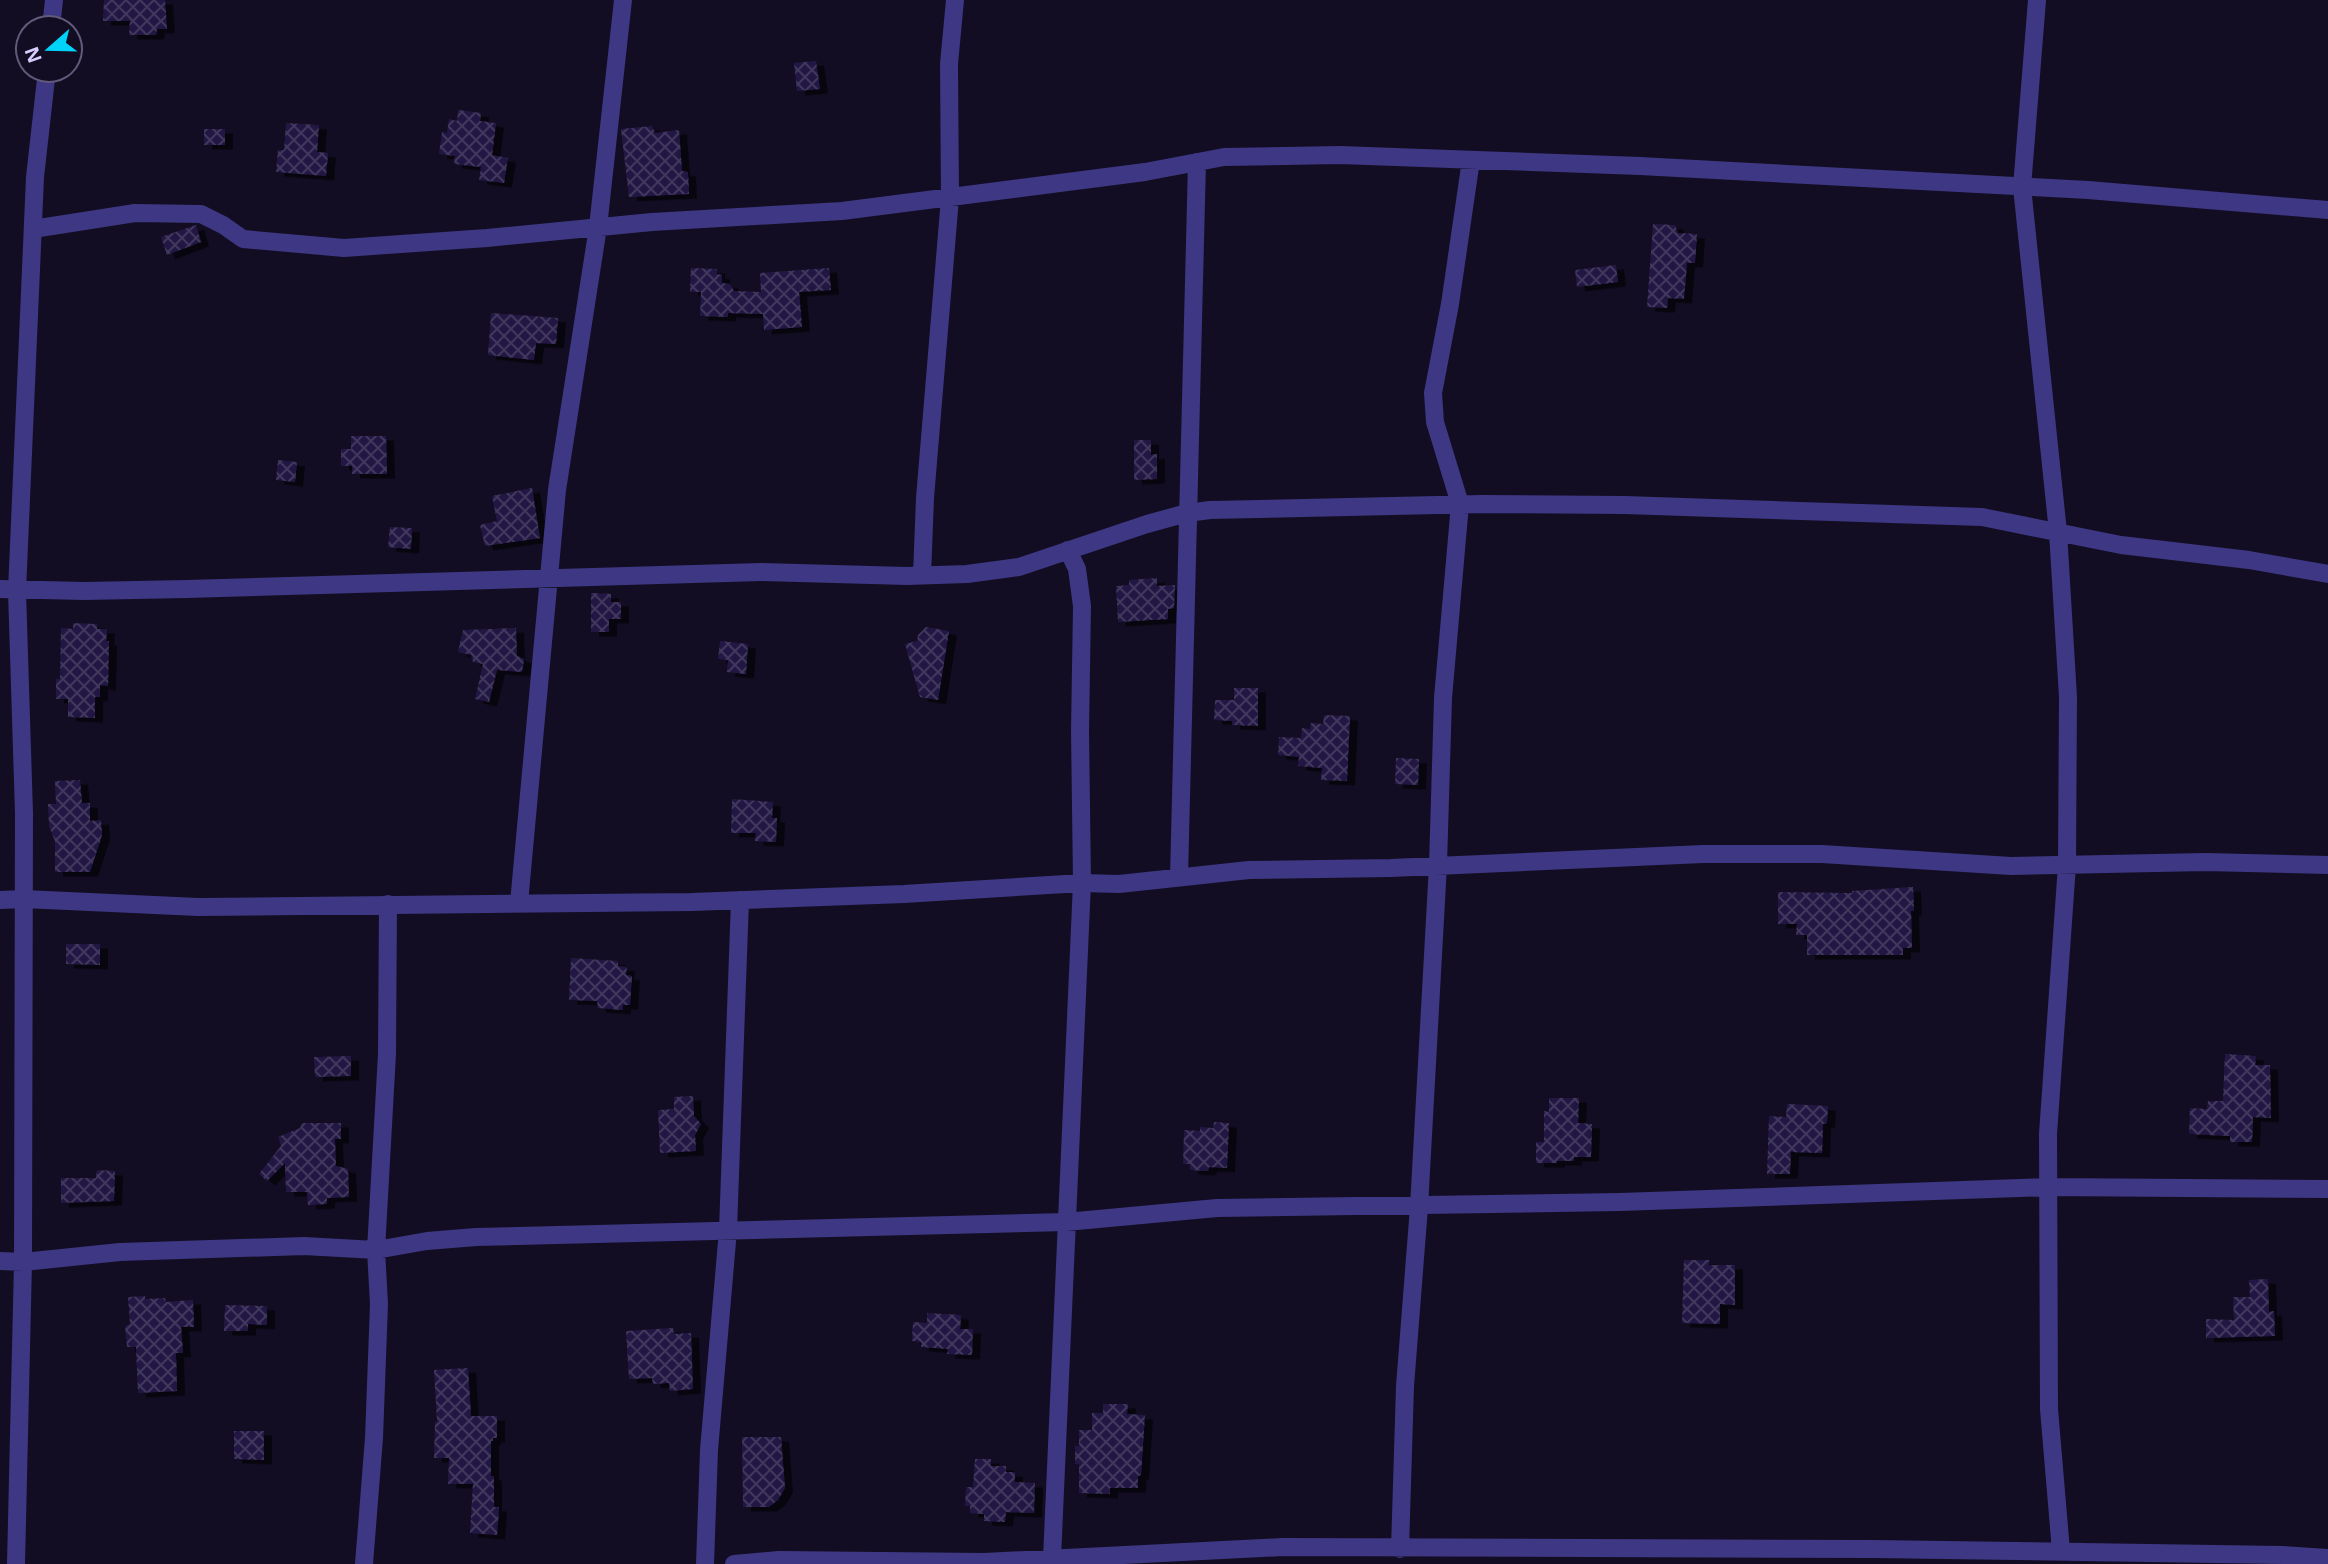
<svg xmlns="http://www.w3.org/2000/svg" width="2328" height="1564" viewBox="0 0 2328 1564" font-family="'Noto Sans',sans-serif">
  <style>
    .building { fill: url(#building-cross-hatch); filter: url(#shadow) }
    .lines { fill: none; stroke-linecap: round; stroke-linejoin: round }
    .street { stroke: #3e3783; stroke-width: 18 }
  </style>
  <defs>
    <pattern id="building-cross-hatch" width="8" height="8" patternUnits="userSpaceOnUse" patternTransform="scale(1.75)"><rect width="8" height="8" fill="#241944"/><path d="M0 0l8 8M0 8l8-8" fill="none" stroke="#433960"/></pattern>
    <filter id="shadow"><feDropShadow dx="8" dy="4.5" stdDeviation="0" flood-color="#0009"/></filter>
  </defs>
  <rect width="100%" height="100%" fill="#120d22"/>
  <!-- building -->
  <path class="building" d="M104,0H165L167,29H157L156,35H129L130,21H103Z
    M816,61L820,89L797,91L794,63Z
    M458,110L481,113L480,121L496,123L492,155L508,158L504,183L479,180L481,167L454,164L455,156L439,154L442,132L447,133L449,119L457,121Z
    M286,123L319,125L317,152L328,153L326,176L276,172L278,150H284Z
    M652,126L655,133L679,130L682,171L688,172L689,194L629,197L621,129Z
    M204,129H225V145H204Z
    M1653,224L1675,225L1678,233L1697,234L1695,263H1687L1684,299L1668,298L1667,308L1647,307Z
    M196,225L201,242L167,255L161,237Z
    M1616,265L1618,282L1577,287L1575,270Z
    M691,268L717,269V274L722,275V283L730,284L734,291L761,292L760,273L829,268L831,290L799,292L802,327L764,330L763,314L728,313V317L700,316L701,292H690Z
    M491,313L558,318L556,344L536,343L534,360L488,355Z
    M351,436H386L387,474H352V466H341V449H351Z
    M1134,440H1151V455L1157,454V479L1134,480Z
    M278,460L297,462L295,482L276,480Z
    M532,488L540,538L485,546L480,525L497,521L492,496Z
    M390,527L412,528L411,549L388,547Z
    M1157,578V586L1175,585L1174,608L1168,609V619L1118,622L1116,586L1129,585V580Z
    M591,593L611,594V602H621V619H609V632H591Z
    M73,623L97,624V629H107L106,641H109L108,686L100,685V697H95V718L68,717V699H56V679H60L61,628L73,629Z
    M926,627L949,631L938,700L920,697L905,644L917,641L918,635Z
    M516,628L517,656L524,659L522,672L497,670L489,702L475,699L483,664L473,662L471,655L458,652L463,630Z
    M720,641L748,644L746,674L727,672L728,660L718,659Z
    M1234,688H1258V726L1232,725V721L1214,720L1215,700H1234Z
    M1324,715L1350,716L1347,781L1321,780L1322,768L1298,766L1299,757L1278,755L1279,737L1301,738L1302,728L1310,729L1311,723L1323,724Z
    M1396,758L1419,759L1418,785L1395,784Z
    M80,780L82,803H90V821L101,820L102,835L90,872H55V841L49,826L48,804H56L55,781Z
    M732,799L773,802L772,818H777L776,842L755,841L756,833H731Z
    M1913,887L1914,911H1911L1912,948H1903V955H1807V935H1796L1797,924H1778V892L1852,893V891Z
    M66,944H100V965L66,964Z
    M571,958L618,961V966L627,967L626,975L632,976L630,1005H623V1010L598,1008L597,1001L569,1000Z
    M2225,1054L2256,1056L2255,1065H2270L2271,1118L2253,1117L2252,1142H2230V1136L2189,1134L2190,1108L2207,1109L2208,1101H2223Z
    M351,1056V1076L315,1077L314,1057Z
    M693,1096L694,1116L701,1124L695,1135L696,1151L660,1153L658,1110L674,1109V1097Z
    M1549,1098H1579L1578,1123L1592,1124L1591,1157H1574V1161H1557V1163H1536V1142H1544V1111L1549,1112Z
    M1787,1104L1828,1106L1827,1123L1823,1124L1822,1153L1791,1152L1790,1174H1767L1769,1116L1786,1117Z
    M1214,1122L1229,1123L1227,1168L1209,1167L1208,1171L1190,1170V1164H1183L1184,1130L1200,1131V1127L1213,1128Z
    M302,1123H341V1139H335L336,1166L348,1169L349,1197L327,1198V1204L308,1205L307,1192H286L285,1163L267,1181L259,1174L281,1146L278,1137L300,1128Z
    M97,1170L115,1171L114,1201L61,1203V1178H96Z
    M1684,1260H1709V1265H1735V1305L1720,1304V1324L1682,1323Z
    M2268,1279L2269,1312L2274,1311L2275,1336L2206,1338V1319L2234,1320L2233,1297H2250L2249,1280Z
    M145,1296V1299L165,1298L166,1302L193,1300L194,1327H181L183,1353H176L177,1391L138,1393L136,1347H127L125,1326L130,1324L128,1297Z
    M225,1305L267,1306V1325L248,1324V1331H224Z
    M927,1313L961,1315L960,1329H973L972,1355L947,1354L948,1349L921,1347V1342L912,1341L913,1322L927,1323Z
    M673,1328L674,1334L691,1333L693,1389L670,1391L669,1383L653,1384L652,1378L629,1379L626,1331Z
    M468,1368L471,1416H497V1438H493V1441H491V1476H494V1507H499L497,1535L470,1533L473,1484H448L449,1458H434L435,1422H437L434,1370Z
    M1103,1404H1128L1127,1414L1145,1415L1141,1475L1138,1476V1488H1110V1494L1079,1493V1464H1075V1446H1079V1430H1092V1413H1103Z
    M234,1431H264V1460L234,1459Z
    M742,1437H781L785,1488L778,1500L769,1507H743Z
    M975,1459H991V1466H1006V1472H1015V1482L1035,1483L1034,1513L1006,1512L1005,1522L984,1521V1514L970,1513V1506H965L966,1487H973Z"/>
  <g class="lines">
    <!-- street -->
    <path class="street" d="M2037,0L2022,187L2058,532L2068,697L2067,865L2048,1134L2049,1409L2061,1551
      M51,28L54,0
      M33,229L135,213L201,214L223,225L243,239L344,248L487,238L652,222L842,211L1145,172L1224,157L1340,155L1640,166L2088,190L2328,210
      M922,575L925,498L950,198L949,64L955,0
      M0,589L84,591L187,589L761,572L907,576L967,574L1019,567L1147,524L1187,513L1210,510L1482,504L1625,505L1982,517L2121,545L2249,560L2328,574
      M1179,877L1197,162
      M0,900L24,899L198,907L692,902L904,894L1082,883L1119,884L1249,870L1391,868L1703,854H1822L2011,866L2206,862L2328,865
      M519,903L557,490L598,227L623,0
      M0,1261L23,1262L120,1252L304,1246L376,1250L427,1241L476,1237L1066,1222L1217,1208L1620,1202L2050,1187L2328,1189
      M1400,1549L1405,1386L1419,1207L1438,865L1443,698L1460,504L1435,422L1433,393L1450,304L1471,160
      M1052,1558L1082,883L1080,731L1082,606L1077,569L1068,550
      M16,1564L23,1262L24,813L17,591L35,177L47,70
      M364,1564L374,1438L379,1304L376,1250L387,1054L388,904
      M705,1564L709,1450L728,1230L740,900
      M734,1564L779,1560L984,1562L1283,1547L1873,1549L2282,1555L2328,1558"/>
  </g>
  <!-- north arrow -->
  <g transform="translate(49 49) rotate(250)"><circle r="33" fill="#120d22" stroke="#615a7a" stroke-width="2"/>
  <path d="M0-5L12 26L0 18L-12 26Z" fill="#00d3f9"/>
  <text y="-10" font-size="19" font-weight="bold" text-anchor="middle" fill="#d7ceff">N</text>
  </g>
</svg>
